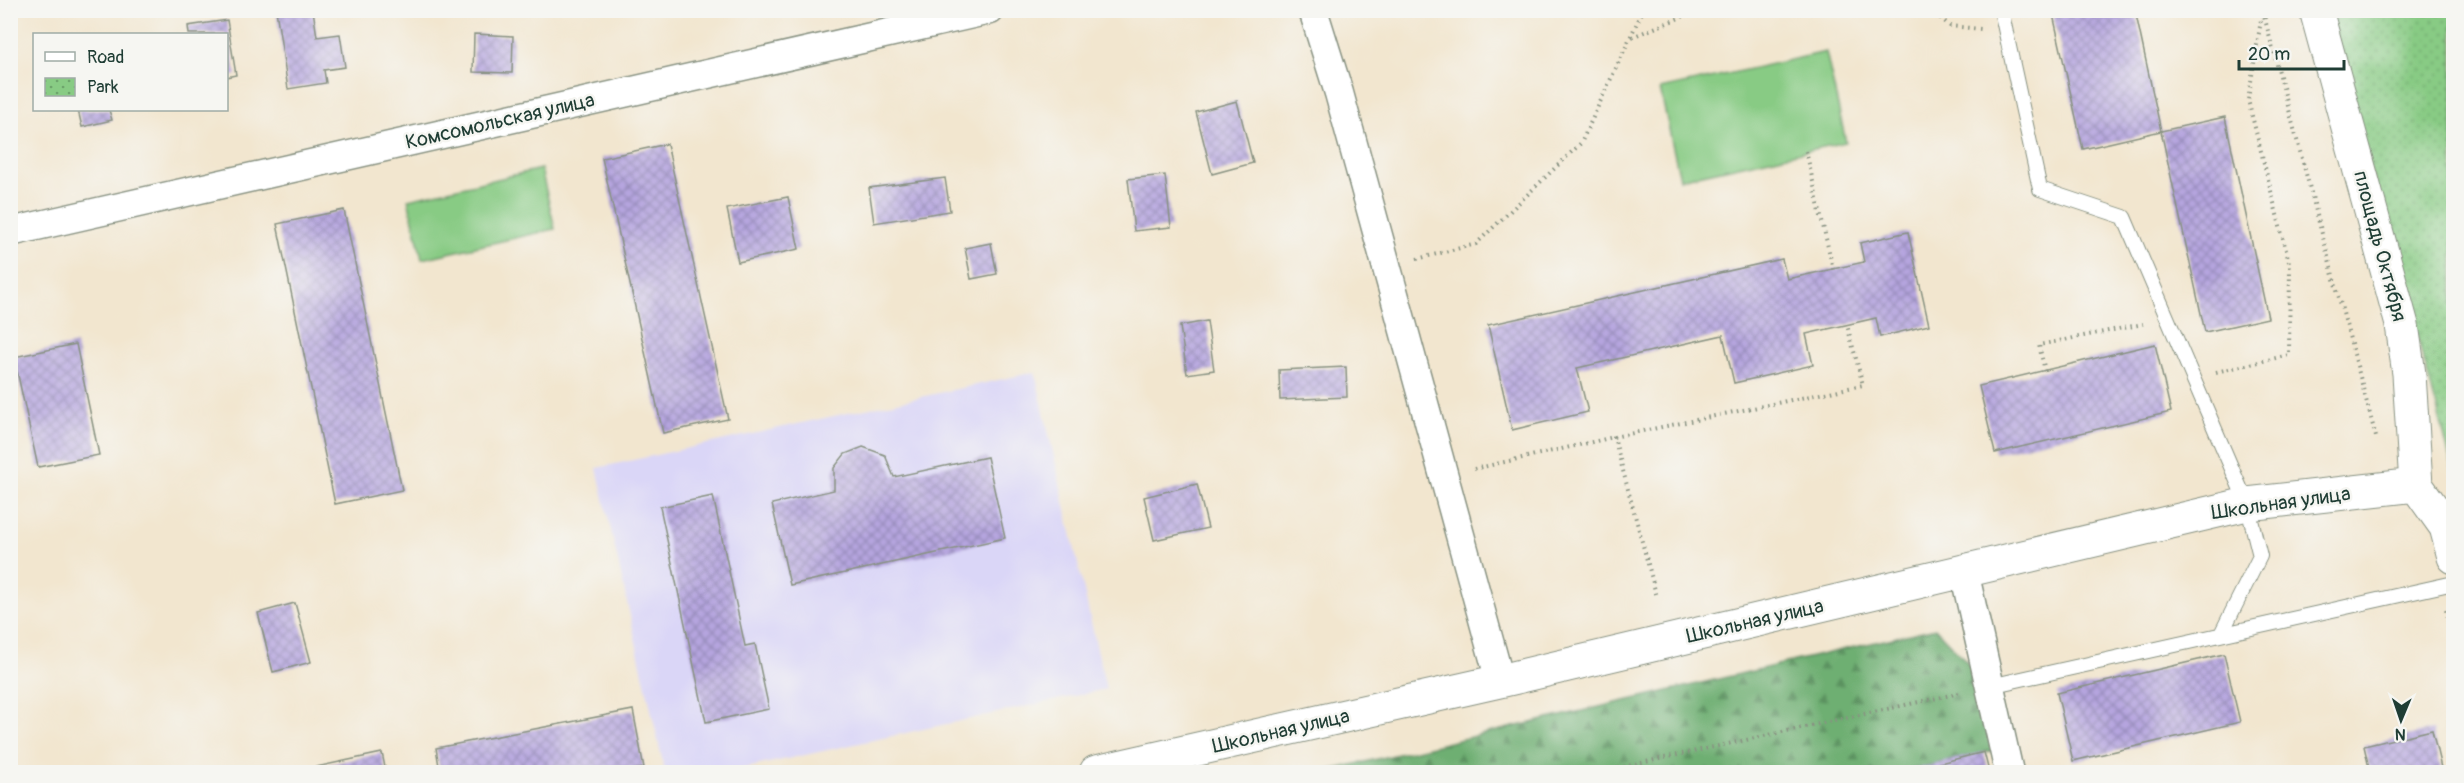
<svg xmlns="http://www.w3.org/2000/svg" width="2464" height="783" viewBox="0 0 2464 783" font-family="Pangolin,sans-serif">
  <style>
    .built { fill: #dad6f7 }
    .forest { fill: url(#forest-firs); stroke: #467653; stroke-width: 1.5 }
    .park { fill: url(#park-dots); stroke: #54845c; stroke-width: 1.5 }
    .pitch { fill: #88cb84; stroke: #54845c; stroke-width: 1.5 }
    .building { fill: url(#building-cross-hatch) }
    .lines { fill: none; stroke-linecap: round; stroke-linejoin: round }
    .service-casing { stroke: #889282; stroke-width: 16 }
    .minor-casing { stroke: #889282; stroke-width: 31 }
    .tertiary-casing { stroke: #889282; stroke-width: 35 }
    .secondary-casing { stroke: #889282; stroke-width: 35 }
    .path { stroke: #889282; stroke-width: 4; stroke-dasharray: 1.5 4.5; stroke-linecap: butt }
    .service { stroke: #fff; stroke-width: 14 }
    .minor { stroke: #fff; stroke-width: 28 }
    .tertiary { stroke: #fff; stroke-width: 33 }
    .secondary { stroke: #fff; stroke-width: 33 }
    .labels { text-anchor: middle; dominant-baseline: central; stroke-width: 5; stroke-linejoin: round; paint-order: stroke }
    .street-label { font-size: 20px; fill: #1f3d34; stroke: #f6f6f2 }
  </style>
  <defs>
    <pattern id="forest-firs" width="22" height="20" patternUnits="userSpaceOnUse" patternTransform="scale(1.5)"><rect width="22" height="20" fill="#6eaf72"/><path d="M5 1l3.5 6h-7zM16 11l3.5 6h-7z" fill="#5a905e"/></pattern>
    <pattern id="park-dots" width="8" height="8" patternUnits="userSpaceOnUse" patternTransform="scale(1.5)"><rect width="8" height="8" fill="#88cb84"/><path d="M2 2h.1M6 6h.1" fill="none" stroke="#6fa66d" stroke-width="1.8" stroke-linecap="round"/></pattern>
    <pattern id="building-cross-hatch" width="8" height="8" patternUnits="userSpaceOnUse" patternTransform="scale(1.5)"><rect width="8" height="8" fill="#b6a5df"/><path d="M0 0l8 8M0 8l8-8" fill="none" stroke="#9388b6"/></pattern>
  </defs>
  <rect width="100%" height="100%" fill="#f6f6f2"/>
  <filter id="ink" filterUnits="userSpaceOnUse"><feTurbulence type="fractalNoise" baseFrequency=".0167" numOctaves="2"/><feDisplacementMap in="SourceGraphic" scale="12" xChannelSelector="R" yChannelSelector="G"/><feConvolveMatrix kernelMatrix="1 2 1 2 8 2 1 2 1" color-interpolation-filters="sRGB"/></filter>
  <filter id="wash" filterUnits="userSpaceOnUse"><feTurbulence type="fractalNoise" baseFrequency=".008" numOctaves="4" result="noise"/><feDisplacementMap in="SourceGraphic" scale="24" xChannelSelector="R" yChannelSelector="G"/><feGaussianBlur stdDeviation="1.35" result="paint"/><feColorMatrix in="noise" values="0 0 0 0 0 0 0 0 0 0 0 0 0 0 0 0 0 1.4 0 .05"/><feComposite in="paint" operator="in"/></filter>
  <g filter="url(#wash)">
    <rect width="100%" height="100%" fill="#f2e6cf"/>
    <!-- built -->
    <path class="built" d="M1035,372L1106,689L728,772H665L597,468Z"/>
    <!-- forest -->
    <path class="forest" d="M1935,628L1990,686L2004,748L1900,772H1322Z"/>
    <!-- park -->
    <path class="park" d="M2326,11H2453V472L2442,426Z"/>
    <!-- pitch -->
    <path class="pitch" d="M1826,52L1846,142L1680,179L1660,89Z
      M541,169L555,229L422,259L408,199Z"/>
    <g id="blocks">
      <!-- building -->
      <path class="building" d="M276,10H313L317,37L340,34L345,67L324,70L326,83L288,89Z
        M2052,10H2135L2161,131L2083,149Z
        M227,20L236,75L226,77V34H189L188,26Z
        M474,34L513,36L512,73L473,72Z
        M1237,101L1253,163L1212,174L1196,112Z
        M78,110H109L112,120L82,127Z
        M2225,117L2268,318L2205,332L2161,131Z
        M667,144L728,419L663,433L602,158Z
        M1165,175L1171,227L1134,231L1128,179Z
        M945,178L950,211L874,223L869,188Z
        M788,197L799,249L738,262L727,209Z
        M344,210L402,490L335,504L277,224Z
        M1908,232L1929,325L1880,337L1876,318L1806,334L1813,365L1734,383L1723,335L1577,368L1588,412L1512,430L1488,325L1782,259L1787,279L1833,269L1864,262L1860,243Z
        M991,243L997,274L971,279L965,248Z
        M1207,321L1214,370L1187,374L1180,326Z
        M76,344L99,455L38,467L14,357Z
        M2155,344L2171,412L1995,453L1979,386Z
        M1346,367L1347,397L1280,400L1279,370Z
        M863,447L885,455L894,477L987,457L1005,538L790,585L772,504L834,490V468L845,454Z
        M1197,484L1208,528L1154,540L1144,497Z
        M713,496L745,646L755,644L769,709L706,722L660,507Z
        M295,603L311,662L273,672L258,613Z
        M2224,654L2240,722L2073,761L2057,693Z
        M633,710L644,768L623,772H440L436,748Z
        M2432,730L2442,772H2370L2364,746Z
        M1984,752L1989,772H1904Z
        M382,753L386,772H297V771Z"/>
    </g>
  </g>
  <g filter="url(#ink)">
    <use href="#blocks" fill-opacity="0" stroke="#889282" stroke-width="1.5"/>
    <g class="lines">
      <defs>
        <path id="service" d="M2001,10L2040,189L2124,217L2247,504L2260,556L2221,634
          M1990,686L2454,583"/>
        <path id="minor" d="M1313,10L1339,93L1500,681
          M10,232L990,10
          M1964,571L2009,772"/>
        <path id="tertiary" d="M2316,10L2402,325L2409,374L2416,485"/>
        <path id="secondary" d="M1096,772L1500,681L2247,504L2416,485L2446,527L2454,557"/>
      </defs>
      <!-- service casing -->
      <use href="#service" class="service-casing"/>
      <!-- minor casing -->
      <use href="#minor" class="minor-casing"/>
      <!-- tertiary casing -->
      <use href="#tertiary" class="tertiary-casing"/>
      <!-- secondary casing -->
      <use href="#secondary" class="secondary-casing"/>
      <!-- path -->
      <path class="path" d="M1931,10L1950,26L1981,29
        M2263,12L2376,437
        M1632,37L1699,10
        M1806,151L1833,269
        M1417,259L1476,244L1581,143L1643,10
        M2045,371L2039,345L2143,324
        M2216,372L2289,355L2290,266L2248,100L2262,14
        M1474,469L1614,437
        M1656,594L1614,437L1863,385L1847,325
        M2446,610L2454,644
        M1600,772L1960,693"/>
      <!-- service -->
      <use href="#service" class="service"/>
      <!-- minor -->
      <use href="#minor" class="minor"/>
      <!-- tertiary -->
      <use href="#tertiary" class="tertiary"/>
      <!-- secondary -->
      <use href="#secondary" class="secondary"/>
    </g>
  </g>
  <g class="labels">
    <!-- street labels -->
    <g class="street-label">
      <text transform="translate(500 121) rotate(-13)">Комсомольская улица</text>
      <text transform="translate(2380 246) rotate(75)">площадь Октября</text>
      <text transform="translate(2281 503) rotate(-8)">Школьная улица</text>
      <text transform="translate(1755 621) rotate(-13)">Школьная улица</text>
      <text transform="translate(1281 731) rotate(-13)">Школьная улица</text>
    </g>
  </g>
  <!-- margin -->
  <rect width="2464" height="783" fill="none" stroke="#f6f6f2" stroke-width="36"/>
  <!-- legend -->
  <rect x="33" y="33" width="195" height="78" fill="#f6f6f2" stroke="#a0aca6" stroke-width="1.5"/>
  <rect x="45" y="52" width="30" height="9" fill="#ffffff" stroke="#a0aca6" stroke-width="1.5"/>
  <text x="87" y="63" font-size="18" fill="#1f3d34">Road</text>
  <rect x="45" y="78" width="30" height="18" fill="url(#park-dots)" stroke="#a0aca6" stroke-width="1.5"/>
  <text x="87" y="93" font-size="18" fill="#1f3d34">Park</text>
  <!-- north arrow -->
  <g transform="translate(2401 720) rotate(182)" stroke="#f6f6f2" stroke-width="4.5" paint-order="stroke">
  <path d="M0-4.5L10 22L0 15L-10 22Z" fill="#1f3d34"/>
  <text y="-9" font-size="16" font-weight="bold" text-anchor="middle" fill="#1f3d34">N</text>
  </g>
  <!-- scale -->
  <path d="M2239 60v9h105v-9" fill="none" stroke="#1f3d34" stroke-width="3"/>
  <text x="2248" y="60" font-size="18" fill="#1f3d34" stroke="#f6f6f2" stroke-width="4.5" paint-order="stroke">20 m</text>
</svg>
